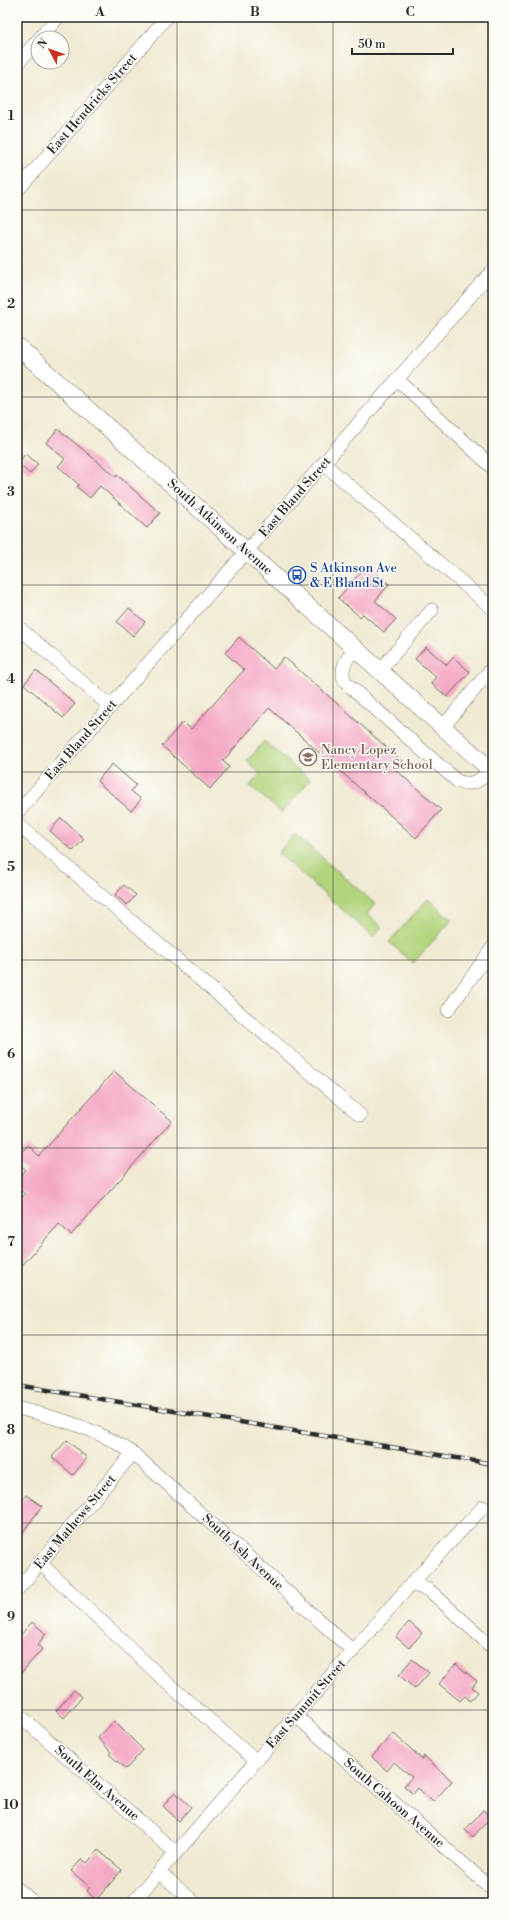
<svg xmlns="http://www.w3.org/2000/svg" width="510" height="1920" viewBox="0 0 510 1920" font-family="'Libre Bodoni',serif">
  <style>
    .green { fill: #b2d47d; stroke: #6e8054 }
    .building { fill: #f4a7c5 }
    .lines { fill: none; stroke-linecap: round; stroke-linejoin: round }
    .minor-casing { stroke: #706e65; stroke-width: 14 }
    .major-casing { stroke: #706e65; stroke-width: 18 }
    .minor { stroke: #fff; stroke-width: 13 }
    .major { stroke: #fff; stroke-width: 17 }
    .rail-casing { stroke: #2b2b2b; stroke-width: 4.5 }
    .rail { stroke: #fdfcf7; stroke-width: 3; stroke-dasharray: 9; stroke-linecap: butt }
    .grid { fill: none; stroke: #2b2b2b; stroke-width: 1; stroke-opacity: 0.55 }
    .labels { text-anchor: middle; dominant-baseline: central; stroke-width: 3; stroke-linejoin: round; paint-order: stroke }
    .street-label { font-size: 13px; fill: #2b2b2b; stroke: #fdfcf7 }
    .transit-label { font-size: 13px; fill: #164399; stroke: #fdfcf7; text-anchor: start }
    .education-label { font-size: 13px; fill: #785e54; stroke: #fdfcf7; text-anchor: start }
    .neatline { fill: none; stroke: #2b2b2b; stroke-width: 1.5 }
    .grid-label { font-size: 13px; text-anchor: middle; font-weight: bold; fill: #2b2b2b }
  </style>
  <rect width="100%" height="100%" fill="#fdfcf7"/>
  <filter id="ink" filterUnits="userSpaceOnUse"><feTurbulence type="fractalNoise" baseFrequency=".025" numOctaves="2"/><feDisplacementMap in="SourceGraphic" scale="8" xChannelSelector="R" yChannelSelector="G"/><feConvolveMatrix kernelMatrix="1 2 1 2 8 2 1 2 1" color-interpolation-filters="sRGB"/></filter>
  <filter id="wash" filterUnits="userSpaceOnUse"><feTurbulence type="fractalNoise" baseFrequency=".012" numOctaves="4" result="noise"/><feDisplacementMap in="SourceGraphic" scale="16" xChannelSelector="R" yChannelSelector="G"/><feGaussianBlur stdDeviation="0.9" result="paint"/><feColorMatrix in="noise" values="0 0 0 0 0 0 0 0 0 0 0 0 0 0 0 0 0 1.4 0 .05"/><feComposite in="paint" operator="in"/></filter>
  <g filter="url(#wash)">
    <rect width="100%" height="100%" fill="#f0ead2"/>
    <!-- green -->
    <path class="green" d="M264,741L310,780L282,813L250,786L260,774L247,761Z
      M295,834L375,904L367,914L382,927L373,937L278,853Z
      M428,899L452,920L413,963L389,942Z"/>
    <g id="blocks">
      <!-- building -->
      <path class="building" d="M58,429L116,477L117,475L160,513L147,528L100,486L90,498L77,487L79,485L58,466L65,459L46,443Z
        M25,454L38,464L30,474L18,464Z
        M367,565L389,584L375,601L396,619L384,632L363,614L360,617L338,598Z
        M129,608L145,622L133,636L117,622Z
        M239,637L274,669L284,657L402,761L395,769L441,810L416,838L269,708L223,761L229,767L210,789L162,746L183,722L191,729L244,670L225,653Z
        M426,647L447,665L453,657L470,672L447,697L431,683L436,677L415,659Z
        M36,670L75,704L63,718L24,684Z
        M112,764L136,785L131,791L141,799L131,811L97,781Z
        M61,818L84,839L73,851L50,831Z
        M124,885L136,895L127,905L115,895Z
        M114,1071L172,1121L71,1235L59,1224L17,1271V1204L25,1194L17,1187V1180L26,1170L17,1162V1157L28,1145L39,1156Z
        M67,1440L87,1458L73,1475L52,1457Z
        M26,1495L42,1506L17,1540V1508Z
        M32,1622L46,1634L37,1645L42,1649L17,1678V1639Z
        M409,1622L422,1633L409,1648L396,1637Z
        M412,1659L429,1673L415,1689L399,1675Z
        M456,1664L477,1681L472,1687L478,1692L470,1701L465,1696L460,1701L439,1684Z
        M74,1690L82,1697L64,1718L56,1711Z
        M114,1721L143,1750L126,1769L109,1754L111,1752L98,1738Z
        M393,1733L422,1759L424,1756L452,1781L433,1802L418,1788L413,1794L404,1786L412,1777L394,1762L387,1771L372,1757Z
        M175,1792L191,1807L179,1821L163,1806Z
        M483,1810L491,1817L473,1837L465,1830Z
        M98,1850L122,1870L96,1900L87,1891L90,1887L71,1871L82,1859L87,1863Z"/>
    </g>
  </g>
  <g filter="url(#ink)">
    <use href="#blocks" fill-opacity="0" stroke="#706e65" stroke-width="1"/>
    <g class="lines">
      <defs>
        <path id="minor" d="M40,38L58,17
          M17,64L38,40
          M17,191L167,17
          M398,380L493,468
          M324,464L493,609
          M17,626L111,707
          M355,648C347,658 339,669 345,682L457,781C472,787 480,781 491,769
          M380,670L432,610
          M443,727L493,667
          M17,813L493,270
          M17,824L360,1115
          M448,1010L493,947
          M17,1408C58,1418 98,1429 133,1453L353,1651
          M40,1563L166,1682L256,1761
          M411,1584L429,1590L493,1648
          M17,1590L133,1453
          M17,1713L176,1853
          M296,1716L493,1890
          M159,1872L195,1903
          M17,1888L34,1903
          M132,1903L411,1584L483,1507"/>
        <path id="major" d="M17,346L493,772"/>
      </defs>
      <!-- minor casing -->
      <use href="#minor" class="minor-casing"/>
      <!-- major casing -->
      <use href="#major" class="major-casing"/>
      <!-- minor -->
      <use href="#minor" class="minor"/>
      <!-- major -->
      <use href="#major" class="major"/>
      <defs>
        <path id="rail" d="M17,1385L493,1464"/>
      </defs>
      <!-- rail casing -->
      <use href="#rail" class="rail-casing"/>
      <!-- rail -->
      <use href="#rail" class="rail"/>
    </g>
  </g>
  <!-- grid -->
  <path class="grid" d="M177,17V1903M333,17V1903M17,210H493M17,397H493M17,585H493M17,772H493M17,960H493M17,1148H493M17,1335H493M17,1523H493M17,1710H493"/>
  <!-- icons -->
  <defs>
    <symbol id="bus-ring" viewBox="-11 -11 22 22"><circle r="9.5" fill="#fdfcf7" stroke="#1a4fb4" stroke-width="1.5"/><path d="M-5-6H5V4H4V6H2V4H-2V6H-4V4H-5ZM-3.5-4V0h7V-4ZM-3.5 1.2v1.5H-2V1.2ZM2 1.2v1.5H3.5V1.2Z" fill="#1a4fb4"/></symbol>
    <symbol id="school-ring" viewBox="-11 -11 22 22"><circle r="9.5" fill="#fdfcf7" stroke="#8d6e63" stroke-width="1.5"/><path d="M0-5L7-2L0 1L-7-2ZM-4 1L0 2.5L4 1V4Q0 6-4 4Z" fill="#8d6e63"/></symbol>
  </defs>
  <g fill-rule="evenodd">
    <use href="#bus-ring" x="287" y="565" width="20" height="20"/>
    <use href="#school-ring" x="298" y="747" width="20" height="20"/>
  </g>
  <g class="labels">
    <!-- street labels -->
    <g class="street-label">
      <text transform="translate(92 104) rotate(-49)">East Hendricks Street</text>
      <text transform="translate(295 497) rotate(-49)">East Bland Street</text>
      <text transform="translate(220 527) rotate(42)">South Atkinson Avenue</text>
      <text transform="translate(81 740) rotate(-49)">East Bland Street</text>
      <text transform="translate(75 1522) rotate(-50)">East Mathews Street</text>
      <text transform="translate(243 1552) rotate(43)">South Ash Avenue</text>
      <text transform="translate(306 1704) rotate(-49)">East Summit Street</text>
      <text transform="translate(97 1783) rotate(41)">South Elm Avenue</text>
      <text transform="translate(394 1803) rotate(41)">South Cahoon Avenue</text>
    </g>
    <!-- transit labels -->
    <g class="transit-label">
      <text x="310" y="568">S Atkinson Ave<tspan x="310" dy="15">&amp; E Bland St</tspan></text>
    </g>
    <!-- education labels -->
    <g class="education-label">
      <text x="321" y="750">Nancy Lopez<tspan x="321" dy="15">Elementary School</tspan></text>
    </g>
  </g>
  <!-- margin -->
  <rect width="510" height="1920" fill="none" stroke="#fdfcf7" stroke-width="44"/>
  <!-- north arrow -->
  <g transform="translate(50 50) rotate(311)"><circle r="19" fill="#fdfcf7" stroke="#a9a8a5"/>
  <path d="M0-3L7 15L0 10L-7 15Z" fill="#c8321e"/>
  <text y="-6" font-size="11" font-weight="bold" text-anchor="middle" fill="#2b2b2b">N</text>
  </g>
  <!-- scale -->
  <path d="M352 48v6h101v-6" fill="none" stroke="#2b2b2b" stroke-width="2"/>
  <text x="358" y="48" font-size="12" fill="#2b2b2b" stroke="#fdfcf7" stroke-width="3" paint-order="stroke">50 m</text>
  <rect x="22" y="22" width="466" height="1876" class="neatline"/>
  <g class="grid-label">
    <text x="100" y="16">A</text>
    <text x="255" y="16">B</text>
    <text x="410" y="16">C</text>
    <text x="11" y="120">1</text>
    <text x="11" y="308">2</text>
    <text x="11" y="496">3</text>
    <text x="11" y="683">4</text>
    <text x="11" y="871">5</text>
    <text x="11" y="1058">6</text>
    <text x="11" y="1246">7</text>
    <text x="11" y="1434">8</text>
    <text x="11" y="1621">9</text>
    <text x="11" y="1809">10</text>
  </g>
</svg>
